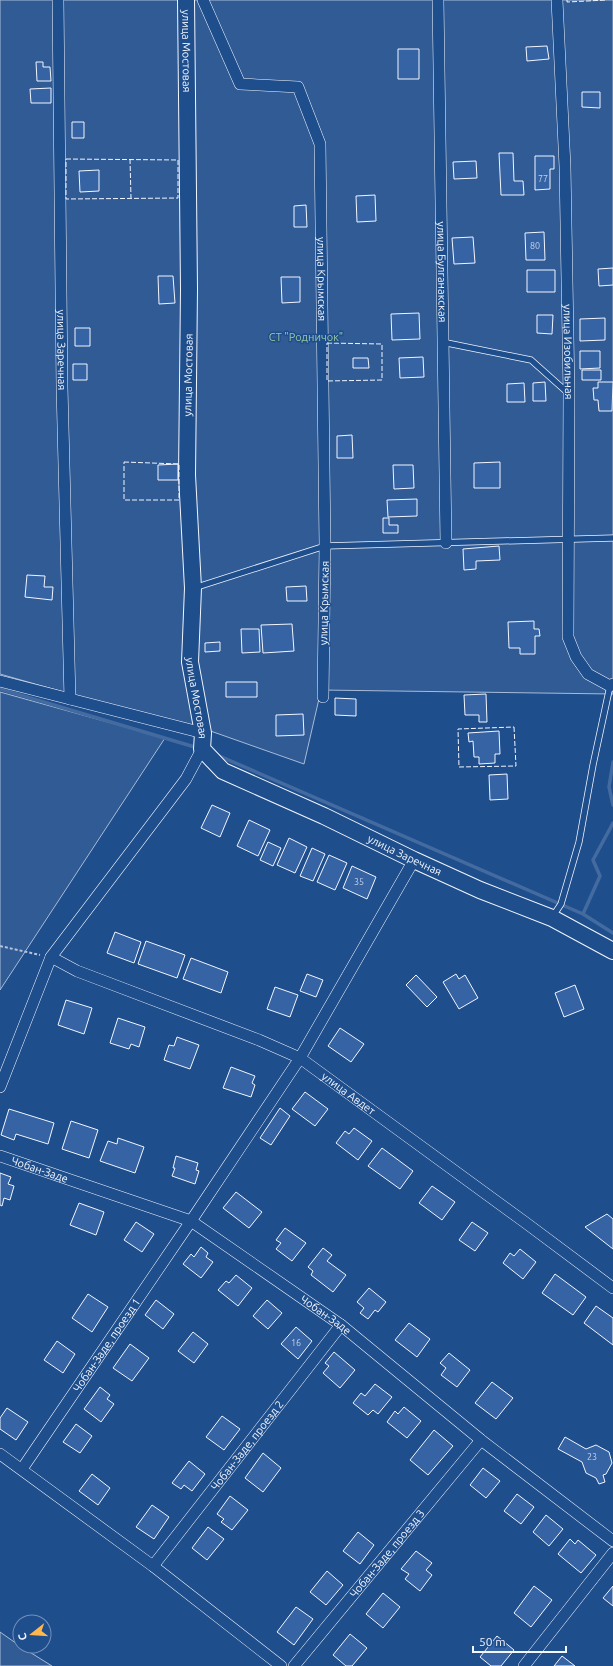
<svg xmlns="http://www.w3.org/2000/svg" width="613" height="1666" viewBox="0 0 613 1666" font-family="Ubuntu,sans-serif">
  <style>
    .built { fill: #305b95; stroke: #a8bbd7 }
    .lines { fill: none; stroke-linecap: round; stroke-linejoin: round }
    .stream { stroke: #446ba0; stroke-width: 3.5 }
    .building { fill: #3563a3; stroke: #f2f6ff }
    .lane-casing { stroke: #f2f6ff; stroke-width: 7 }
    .street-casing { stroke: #f2f6ff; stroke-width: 12 }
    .secondary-casing { stroke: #f2f6ff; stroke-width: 18 }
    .path { stroke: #b3c4dc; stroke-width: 2; stroke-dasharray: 3 2; stroke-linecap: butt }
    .lane { stroke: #1f4e8c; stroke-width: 5.5 }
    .street { stroke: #1f4e8c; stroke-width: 11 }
    .secondary { stroke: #1f4e8c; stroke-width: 16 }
    .fence { stroke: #f2f6ff; stroke-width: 1; stroke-dasharray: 5 2; stroke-linecap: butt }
    .labels { text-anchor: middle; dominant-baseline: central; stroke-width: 3; stroke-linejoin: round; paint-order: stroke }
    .number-label { font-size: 9px; fill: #c3d1e8 }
    .street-label { font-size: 11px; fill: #f2f6ff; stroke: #1f4e8c }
    .park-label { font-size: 11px; fill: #97c8a6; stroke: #1f4e8c }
  </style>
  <rect width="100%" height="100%" fill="#1f4e8c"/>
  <!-- built -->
  <path class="built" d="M0,0H613V694L321,690L304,764L202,728L70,694L0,674Z
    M0,692L165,738L0,990Z
    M0,1632L20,1646L52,1666H0Z"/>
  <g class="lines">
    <!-- stream -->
    <path class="stream" d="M0,689L198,748
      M217,755L583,914L613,933
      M613,762L609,787L613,805
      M583,914L600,876L593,860L613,823"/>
  </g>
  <!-- building -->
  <path class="building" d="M547,46L549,59L527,61L526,47Z
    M398,49H419V79H398Z
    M36,62H43V67H50L51,81H37Z
    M51,88V103H31L30,89Z
    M582,92H600V108L582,107Z
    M72,122H84V138H72Z
    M499,153H513L514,181H523L524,195H501Z
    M535,156H554V169H550V189L535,190Z
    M476,161L477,178L454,179L453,162Z
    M99,170V191L80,192L79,171Z
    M375,195L376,221L357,222L356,196Z
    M306,205L307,227H294V206Z
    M544,232L545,260H526L525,233Z
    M473,237L475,263L454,264L452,238Z
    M613,268V285L599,286L598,269Z
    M527,270H555V292H527Z
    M158,276H173L175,303L159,304Z
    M281,277H300V302L282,303Z
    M419,313L420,339L392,340L391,314Z
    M537,315H553L552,334L537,333Z
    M605,318V340L580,341V319Z
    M75,328H90V346H75Z
    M580,351H600V368L580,369Z
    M423,357L424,377L400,378L399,358Z
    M353,358H368L369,368H353Z
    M73,364H87V380H73Z
    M582,370H601V380H582Z
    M545,382L546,401H533V383Z
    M598,382H613L612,411H599L598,400H594L593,388H598Z
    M524,383L525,402H507V384Z
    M352,435L353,458H337V436Z
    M500,462V488H474V463Z
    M178,464V480H158V465Z
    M393,465H413L414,488L394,489Z
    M417,499V516L388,517L387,500Z
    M383,518H389V525H398V533H383Z
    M499,546L500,560L476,561V569L464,570L463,549Z
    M27,575L45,576L44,587H53L52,600L25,597Z
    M306,586L307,601H287L286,587Z
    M534,621V629H539L540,636H535V654H520V648H509L508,622Z
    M292,624L294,651L263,653L261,625Z
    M241,629H259L260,652L242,653Z
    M220,642V651L205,652V643Z
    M226,682H257V697H226Z
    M486,694L487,722H479V715H465L464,695Z
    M335,698L356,699V716L335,715Z
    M303,714L304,735L276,736V715Z
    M499,731L500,754H495V763L479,764V757H474L473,741L469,742L468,733Z
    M507,774L508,799L490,800L489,775Z
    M212,805L230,813L220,837L201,828Z
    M249,820L270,830L258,856L237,846Z
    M289,838L307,847L295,873L277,865Z
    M268,842L281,848L273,866L260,860Z
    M312,848L325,854L313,881L300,876Z
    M329,855L347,863L335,890L317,882Z
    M352,866L376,877L367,899L343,888Z
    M115,932L141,942L134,963L107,953Z
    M146,941L185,955L177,978L138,964Z
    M191,958L228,972L221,993L183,979Z
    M307,974L323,980L316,997L300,991Z
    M456,974L459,979L465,975L478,998L459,1009L443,982Z
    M416,975L437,997L427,1007L406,985Z
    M575,985L584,1009L564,1017L555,993Z
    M275,987L298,995L290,1017L267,1009Z
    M66,1000L92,1008L84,1034L58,1025Z
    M118,1018L145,1027L139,1047L131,1044L129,1049L110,1043Z
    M340,1028L364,1044L351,1062L328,1046Z
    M177,1037L199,1045L190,1069L164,1060L169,1045L174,1046Z
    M231,1067L255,1076L252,1083L255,1085L251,1097L223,1088Z
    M305,1092L328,1109L315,1126L292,1109Z
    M280,1108L290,1116L271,1145L260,1138Z
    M9,1109L54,1123L48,1144L16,1134L14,1140L1,1135Z
    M71,1121L98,1130L89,1158L62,1149Z
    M354,1128L372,1141L358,1160L336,1143L345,1131L349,1134Z
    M118,1138L144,1147L135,1173L100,1161L108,1141L117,1144Z
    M382,1148L413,1171L400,1189L368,1166Z
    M176,1156L198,1163L196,1170L199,1171L195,1184L172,1176L175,1168H173Z
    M0,1173L11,1177L8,1184L14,1186L10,1200L4,1198L2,1206L0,1205Z
    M432,1186L455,1202L442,1220L419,1203Z
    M236,1192L262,1212L249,1228L223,1208Z
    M79,1203L104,1212L96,1235L70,1225Z
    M607,1214L613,1219V1249L585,1227Z
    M136,1222L154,1234L142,1252L124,1240Z
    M472,1222L488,1233L475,1251L459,1240Z
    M285,1228L306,1243L292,1261L276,1249L281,1243L276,1240Z
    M201,1247L208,1253L206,1257L213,1262L201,1278L183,1264L191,1254L194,1257Z
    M323,1248L332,1255L327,1261L346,1275L333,1292L311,1275L313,1271L308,1267Z
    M520,1249L536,1262L523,1279L503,1263L510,1253L514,1256Z
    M555,1274L586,1297L573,1315L542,1293Z
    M236,1275L252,1288L238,1306L218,1290L226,1281L229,1283Z
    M369,1288L386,1302L378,1312L375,1310L368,1319L360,1313L364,1308L357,1302Z
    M88,1294L108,1307L92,1332L72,1318Z
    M156,1300L174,1314L163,1329L145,1315Z
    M267,1300L282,1313L268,1329L253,1316Z
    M596,1306L613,1318V1345L584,1323Z
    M409,1323L430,1339L417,1357L395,1340Z
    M296,1327L312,1341L298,1359L281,1344Z
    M193,1332L208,1344L194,1363L178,1351Z
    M57,1341L75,1354L63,1373L44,1360Z
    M130,1344L149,1358L132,1381L113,1368Z
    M334,1352L355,1370L340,1388L323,1373L329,1366L325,1363Z
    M449,1353L470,1370L457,1387L441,1375L446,1368L440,1363Z
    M492,1382L513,1398L496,1419L475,1403Z
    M375,1384L392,1397L378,1414L373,1410L368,1415L353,1403L361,1393L365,1396Z
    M100,1387L110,1395L107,1399L114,1404L101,1422L84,1409Z
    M404,1407L421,1421L407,1438L387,1422L395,1411L398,1414Z
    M7,1408L28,1422L16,1440L0,1429V1418Z
    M222,1416L240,1429L224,1450L206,1437Z
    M76,1424L92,1436L80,1453L63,1442Z
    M434,1430L453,1446L428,1475L410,1460Z
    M565,1437L586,1449L596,1445L609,1452L612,1463L606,1474L603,1475L605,1482L599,1484L596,1478L586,1473L582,1462L558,1449Z
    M263,1453L281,1468L263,1492L245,1478Z
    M189,1461L205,1474L192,1491L184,1485L181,1489L172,1483Z
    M483,1468L500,1481L486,1498L470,1485Z
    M92,1474L110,1488L98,1505L79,1491Z
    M517,1494L534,1507L521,1524L504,1511Z
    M230,1496L248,1510L232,1530L221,1522L224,1519L217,1514Z
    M152,1505L169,1517L154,1539L136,1527Z
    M546,1515L563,1529L549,1546L533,1532Z
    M208,1527L224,1539L207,1560L192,1548Z
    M358,1532L374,1545L360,1564L343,1551Z
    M570,1539L575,1544L578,1540L596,1555L581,1573L558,1554Z
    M416,1551L432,1563L426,1570L432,1575L420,1591L405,1579L409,1574L401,1569Z
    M327,1571L343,1585L326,1605L310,1592Z
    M534,1586L552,1600L531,1627L514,1613Z
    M613,1586V1606L603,1598Z
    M383,1593L400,1607L383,1628L366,1614Z
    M296,1607L313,1619L294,1645L277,1632Z
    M350,1634L367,1648L352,1666H346L333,1655Z
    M497,1636L514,1650L501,1666H491L480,1657Z
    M562,1656L575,1666H554Z"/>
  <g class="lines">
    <defs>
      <path id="lane" d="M442,342L531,360L568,393
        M194,588L325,546L613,538
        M553,916L561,904L579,842L593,765L610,686"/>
      <g id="street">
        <path id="s1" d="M58,0L62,387L70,699"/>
        <path id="s2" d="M203,0L240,84L298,87L320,144L325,546L323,697"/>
        <path id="s3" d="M438,0L446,543"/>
        <path id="s4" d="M557,0L565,167L569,393L568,637L576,657L588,674L610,686L613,684"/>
        <path d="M0,681L203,733"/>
        <path id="s5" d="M51,957L77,971L259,1040L300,1058L526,1223L613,1288"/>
        <path d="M0,1087L51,957L186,779L202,749"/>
        <path id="s6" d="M0,1156L191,1221L341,1325L481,1440L613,1541"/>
        <path d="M0,1454L153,1566L281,1666"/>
        <path id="s7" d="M22,1469L191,1221L300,1058L414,860"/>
        <path id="s8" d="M153,1566L341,1325"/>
        <path id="s9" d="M294,1666L481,1440"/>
        <path d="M524,1666L613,1553"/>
      </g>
      <g id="secondary">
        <path id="s10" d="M186,0L189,289L187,475L193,588L190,662L203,733L202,749L223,771L324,816L414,860L480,890L552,918L613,951"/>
      </g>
    </defs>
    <!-- lane casing -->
    <use href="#lane" class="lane-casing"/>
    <!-- street casing -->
    <use href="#street" class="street-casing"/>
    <!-- secondary casing -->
    <use href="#secondary" class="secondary-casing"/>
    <!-- path -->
    <path class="path" d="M0,946L40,955"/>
    <!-- lane -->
    <use href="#lane" class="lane"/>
    <!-- street -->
    <use href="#street" class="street"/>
    <!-- secondary -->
    <use href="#secondary" class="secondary"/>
    <!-- fence -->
    <path class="fence" d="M567,0V2L607,0
      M66,159L178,160V198L66,199Z
      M130,159L131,198
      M327,343L382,344V380L327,381Z
      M124,462L179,464V500H124Z
      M514,727L516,766L459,767L458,729Z"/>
  </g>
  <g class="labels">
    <!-- number labels -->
    <g class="number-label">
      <text x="543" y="179">77</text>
      <text x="535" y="246">80</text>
      <text x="359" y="882">35</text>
      <text x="296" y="1343">16</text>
      <text x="592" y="1457">23</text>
    </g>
    <!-- street labels -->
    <g class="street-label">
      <text stroke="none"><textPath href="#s10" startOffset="51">улица Мостовая</textPath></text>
      <text stroke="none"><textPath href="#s3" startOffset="272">улица Булганакская</textPath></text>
      <text stroke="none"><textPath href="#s2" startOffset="346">улица Крымская</textPath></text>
      <text stroke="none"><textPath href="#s1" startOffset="350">улица Заречная</textPath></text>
      <text stroke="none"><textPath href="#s4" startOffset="352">улица Изобильная</textPath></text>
      <text transform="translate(188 375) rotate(-89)">улица Мостовая</text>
      <text transform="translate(324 603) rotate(-89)">улица Крымская</text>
      <text stroke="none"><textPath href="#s10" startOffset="699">улица Мостовая</textPath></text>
      <text stroke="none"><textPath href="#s10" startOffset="981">улица Заречная</textPath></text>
      <text stroke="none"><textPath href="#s5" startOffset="329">улица Авдет</textPath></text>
      <text stroke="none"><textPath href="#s6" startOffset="42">Чобан-Заде</textPath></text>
      <text stroke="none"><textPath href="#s6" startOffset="366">Чобан-Заде</textPath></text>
      <text stroke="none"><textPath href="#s7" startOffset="150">Чобан-Заде, проезд 1</textPath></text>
      <text stroke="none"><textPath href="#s8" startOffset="153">Чобан-Заде, проезд 2</textPath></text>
      <text stroke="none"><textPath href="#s9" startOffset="146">Чобан-Заде, проезд 3</textPath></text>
    </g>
    <!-- park labels -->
    <g class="park-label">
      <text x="306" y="337">СТ "Родничок"</text>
    </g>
  </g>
  <!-- north arrow -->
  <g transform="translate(32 1634) rotate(253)"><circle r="19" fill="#1f4e8c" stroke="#7391ba"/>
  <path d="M0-3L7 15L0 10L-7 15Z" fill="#ffb74d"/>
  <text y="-6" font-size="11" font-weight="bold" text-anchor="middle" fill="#f2f6ff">С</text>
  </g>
  <!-- scale -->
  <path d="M473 1646v6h93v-6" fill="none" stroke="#f2f6ff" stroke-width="2"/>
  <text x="479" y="1646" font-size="12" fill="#f2f6ff" stroke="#1f4e8c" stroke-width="3" paint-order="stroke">50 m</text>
</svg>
